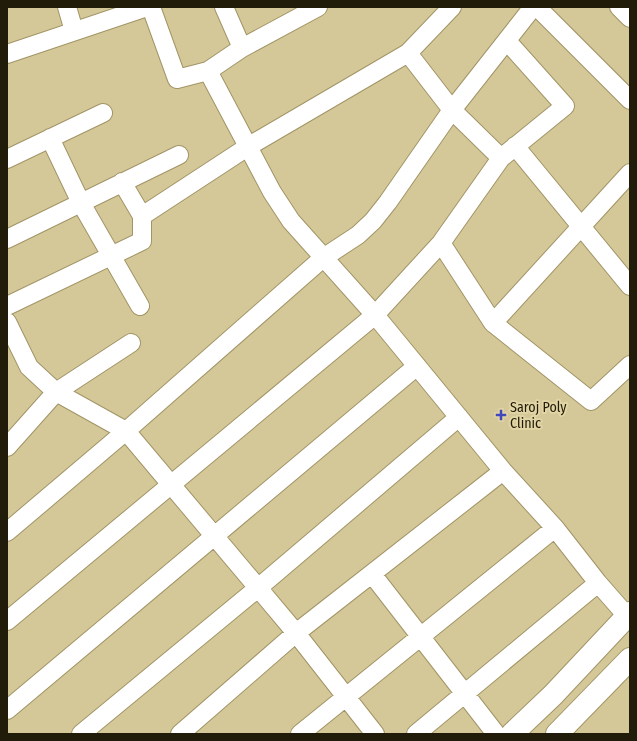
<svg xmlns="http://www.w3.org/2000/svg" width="637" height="741" viewBox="0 0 637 741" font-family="'Fira Sans Condensed',sans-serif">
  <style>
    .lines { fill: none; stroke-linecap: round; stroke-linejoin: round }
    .street-casing { stroke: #a19466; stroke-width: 20 }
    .secondary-casing { stroke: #a19466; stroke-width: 24 }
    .street { stroke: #fff; stroke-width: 18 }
    .secondary { stroke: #fff; stroke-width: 22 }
    .poi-dot { fill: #4048bc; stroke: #e2d5a5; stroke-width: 1.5 }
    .labels { text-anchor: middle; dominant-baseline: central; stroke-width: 4; stroke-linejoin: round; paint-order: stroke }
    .poi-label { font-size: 14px; fill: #211b09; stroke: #e2d5a5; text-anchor: start }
  </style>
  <rect width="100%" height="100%" fill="#d5c898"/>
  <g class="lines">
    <defs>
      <path id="street" d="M67,7L74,31
        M151,7L177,79L208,71L242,48L224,7
        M537,7L630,100
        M619,7L630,18
        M242,48L318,7
        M408,53L452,110L501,158
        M7,54L147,7
        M208,71L272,192L291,221L375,315L503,471L555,528L598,583L627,616
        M50,138L81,203L140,306
        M515,146L630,286
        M7,159L103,113
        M122,182L142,216L249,146L408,53L452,7
        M7,239L179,155
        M441,243L493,323L630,173
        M7,306L142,241V216
        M7,322L29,367L56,392L126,431L296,633L375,734
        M493,323L591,401L630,365
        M7,447L56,392L131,343
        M7,532L126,431L323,258L358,235L373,221L388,202L452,110L533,7
        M372,574L496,734
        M7,621L375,315L441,243L501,158L565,106L507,41
        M7,710L417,366
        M81,734L258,588L459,417
        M180,734L296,633L503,471
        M300,734L555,528
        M416,734L598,583"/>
      <path id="secondary" d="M512,734L553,695L630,613
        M557,734L630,659"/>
    </defs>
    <!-- street casing -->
    <use href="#street" class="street-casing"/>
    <!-- secondary casing -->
    <use href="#secondary" class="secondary-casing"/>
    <!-- street -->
    <use href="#street" class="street"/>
    <!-- secondary -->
    <use href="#secondary" class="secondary"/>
  </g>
  <!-- markers -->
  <path class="poi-dot" d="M499 409h4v4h4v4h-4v4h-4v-4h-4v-4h4z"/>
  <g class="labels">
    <!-- poi labels -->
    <g class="poi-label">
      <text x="510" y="407">Saroj Poly<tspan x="510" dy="16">Clinic</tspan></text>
    </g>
  </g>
  <!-- border -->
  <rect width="637" height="741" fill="none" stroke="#211b09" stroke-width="16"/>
</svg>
